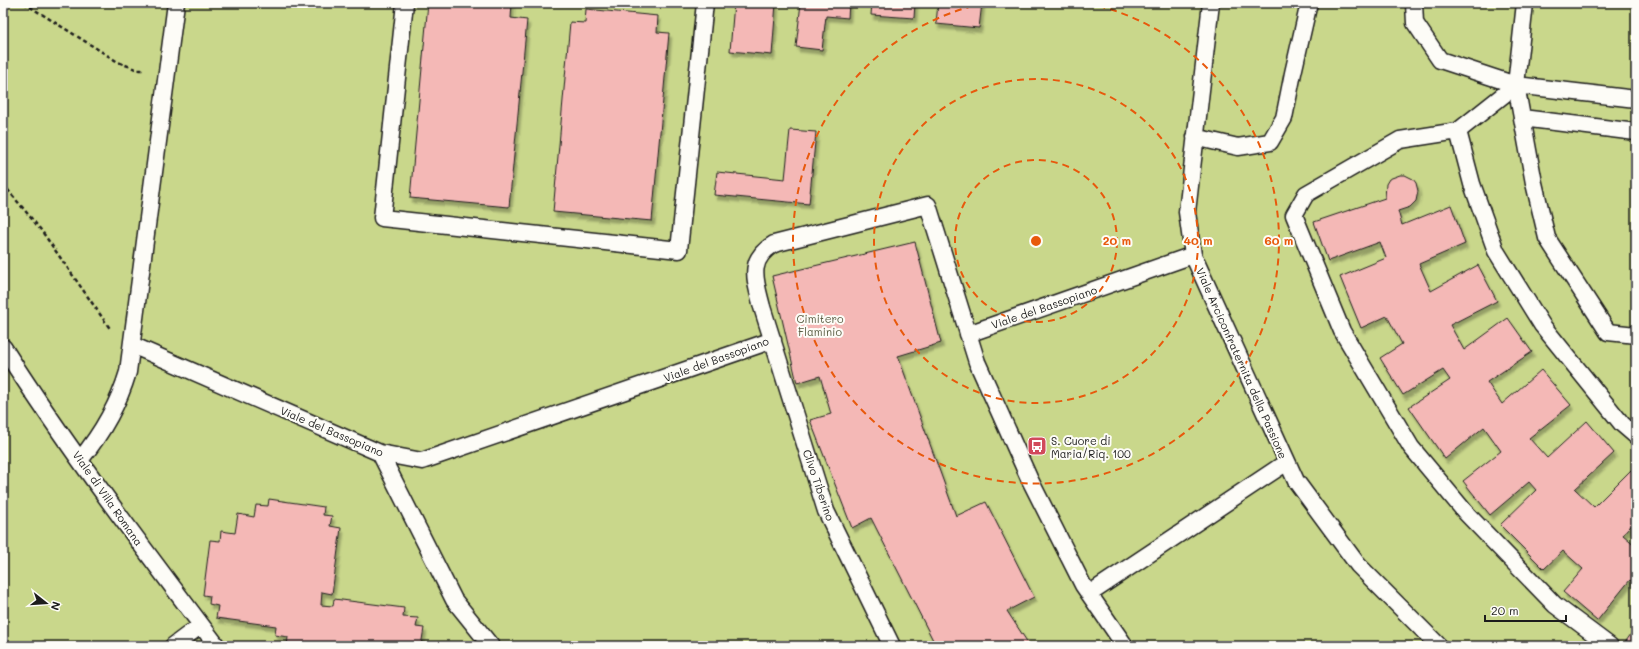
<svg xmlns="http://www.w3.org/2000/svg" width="1639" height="649" viewBox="0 0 1639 649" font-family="Mali,sans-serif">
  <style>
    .green { fill: #c9d78b; stroke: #727a54 }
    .building { fill: #f4b8b6; stroke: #1c1c1c; filter: url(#shadow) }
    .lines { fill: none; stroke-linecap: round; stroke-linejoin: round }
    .lane-casing { stroke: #1c1c1c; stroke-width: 19 }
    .path { stroke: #1c1c1c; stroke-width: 2.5; stroke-dasharray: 4 3; stroke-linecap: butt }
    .lane { stroke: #fdfcf7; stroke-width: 16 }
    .ring { fill: none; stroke: #e8590c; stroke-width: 2; stroke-dasharray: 7 5 }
    .labels { text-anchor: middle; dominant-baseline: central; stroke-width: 4; stroke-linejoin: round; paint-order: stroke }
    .street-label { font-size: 11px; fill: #1c1c1c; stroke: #fdfcf7 }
    .park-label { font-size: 11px; fill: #595d43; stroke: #fdfcf7 }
    .poi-label { font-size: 11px; fill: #1c1c1c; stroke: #fdfcf7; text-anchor: start }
    .centre { fill: #e8590c; stroke: #fdfcf7; stroke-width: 2 }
    .ring-label { font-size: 12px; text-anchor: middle; font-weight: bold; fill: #e8590c; stroke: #fdfcf7; stroke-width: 4; stroke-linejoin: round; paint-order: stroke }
  </style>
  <defs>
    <filter id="shadow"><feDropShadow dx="2.5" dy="4.5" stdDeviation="1" flood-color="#0004"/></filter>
  </defs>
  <rect width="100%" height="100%" fill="#fbeeea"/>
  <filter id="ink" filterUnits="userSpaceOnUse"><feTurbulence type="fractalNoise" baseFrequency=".025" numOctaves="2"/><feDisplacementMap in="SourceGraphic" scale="8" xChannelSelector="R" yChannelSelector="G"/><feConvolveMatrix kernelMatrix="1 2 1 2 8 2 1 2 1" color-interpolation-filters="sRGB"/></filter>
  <g filter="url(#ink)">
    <!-- green -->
    <path class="green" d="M3,3H1636V646H3Z"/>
    <!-- building -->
    <path class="building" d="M428,3H512L511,18L527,20L509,207L410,198Z
      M734,3H776L772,55L730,51Z
      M801,3H849L848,18L826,16L822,50L796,47Z
      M872,3H915L914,18L871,15Z
      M938,3H982L979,28L936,24Z
      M586,9L658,16L657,32L669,33L652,221L553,212L570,22L585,23Z
      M790,130L816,132L809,204L714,195L717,172L785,179Z
      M1400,175H1405L1413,179L1416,183L1418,191L1416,201L1410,207L1398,211L1402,225L1451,205L1465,244L1419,264L1431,291L1478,265L1497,301L1450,325L1464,350L1508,318L1532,352L1487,382L1502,404L1541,370L1571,405L1529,438L1547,458L1587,421L1614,453L1575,489L1594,507L1631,470L1636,475V520L1623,535L1636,546V584L1630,580L1597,621L1563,592L1583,569L1563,551L1544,569L1500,525L1536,490L1529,482L1490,515L1463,481L1501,451L1484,427L1445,459L1409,407L1450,380L1443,370L1403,395L1380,358L1402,344L1387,316L1361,328L1340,277L1386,258L1380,242L1328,261L1314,222L1385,198L1386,184L1389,179Z
      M915,242L941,343L898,356L956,516L986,502L1034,597L1007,611L1030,646H936L871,518L852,528L810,420L831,414L820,376L797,383L772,276Z
      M269,499L324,507L323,515L332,516L330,526L341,528L332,594L322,592L321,605L333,606L334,599L404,608L403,617L418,618L416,627L424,628L421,646H287L288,637L275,635L276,626L216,618L218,606L209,604L210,596L203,595L210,540L220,541L221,531L235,533L238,514L254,517L256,505L268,506Z
      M1636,627V646H1627L1624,644Z"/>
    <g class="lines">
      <defs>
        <path id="lane" d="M405,3L382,218L679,250L705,3
          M1211,3L1187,212L1193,255L1296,481L1358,565L1439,646
          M1414,3L1415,23L1440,60L1516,85L1636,99
          M1525,3L1516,85L1534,183L1547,238L1608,332L1636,335
          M1522,118L1636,132
          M1458,131L1516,85
          M1195,137L1238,147L1270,142L1284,118L1293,73L1309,3
          M968,334L1193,255
          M132,345L380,453L422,461L773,340
          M3,347C69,450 143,548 217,646
          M380,453L454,600L491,646
          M80,460C102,433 118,406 128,372L176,3
          M1089,594L1287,462
          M173,646L201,625
          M892,646L826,511L762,307C756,282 746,260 774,244L928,205L977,362L1029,478L1083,585L1125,646
          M1610,646L1555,605L1466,513L1411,447L1342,331L1294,215L1306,194L1400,140L1458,131L1472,184L1496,251L1542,325L1622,424L1636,436"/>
      </defs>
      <!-- lane casing -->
      <use href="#lane" class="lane-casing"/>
      <!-- path -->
      <path class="path" d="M24,3L118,62L138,70H145
        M3,184L41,230L111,330"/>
      <!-- lane -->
      <use href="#lane" class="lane"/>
    </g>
  </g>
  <!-- distance rings -->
  <g class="ring">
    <circle cx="1036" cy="241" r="81"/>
    <circle cx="1036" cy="241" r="162"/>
    <path d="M1087 3A243 243 0 1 1 985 3"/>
  </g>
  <!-- icons -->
  <defs>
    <symbol id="bus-square" viewBox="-11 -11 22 22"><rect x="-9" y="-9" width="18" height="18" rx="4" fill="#d1495b" stroke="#fdfcf7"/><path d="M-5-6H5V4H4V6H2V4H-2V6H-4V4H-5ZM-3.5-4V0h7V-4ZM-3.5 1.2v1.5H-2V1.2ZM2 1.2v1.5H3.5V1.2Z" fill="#fff"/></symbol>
  </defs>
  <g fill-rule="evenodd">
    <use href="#bus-square" x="1026" y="435" width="22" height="22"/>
  </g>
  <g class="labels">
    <!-- street labels -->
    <g class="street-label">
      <text transform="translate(1044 307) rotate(-19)">Viale del Bassopiano</text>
      <text transform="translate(716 359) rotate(-20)">Viale del Bassopiano</text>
      <text transform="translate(1242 363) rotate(66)">Viale Arciconfraternita della Passione</text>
      <text transform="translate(332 431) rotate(23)">Viale del Bassopiano</text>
      <text transform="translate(819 485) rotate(71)">Clivo Tiberino</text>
      <text transform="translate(108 498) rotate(55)">Viale di Villa Romana</text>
    </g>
    <!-- park labels -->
    <g class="park-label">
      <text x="820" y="318">Cimitero<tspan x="820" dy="13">Flaminio</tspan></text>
    </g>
    <!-- poi labels -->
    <g class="poi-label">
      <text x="1051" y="440">S. Cuore di<tspan x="1051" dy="13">Maria/Riq. 100</tspan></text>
    </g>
  </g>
  <circle cx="1036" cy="241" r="6" class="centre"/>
  <g class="ring-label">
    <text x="1117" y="245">20 m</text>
    <text x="1198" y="245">40 m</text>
    <text x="1279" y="245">60 m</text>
  </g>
  <!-- margin -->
  <rect width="1639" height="649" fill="none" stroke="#fdfcf7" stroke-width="16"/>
  <rect x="8" y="8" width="1623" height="633" fill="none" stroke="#1c1c1c" stroke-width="1.5" filter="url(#ink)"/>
  <!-- north arrow -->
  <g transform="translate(46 603) rotate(107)" stroke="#fdfcf7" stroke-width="3" paint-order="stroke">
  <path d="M0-3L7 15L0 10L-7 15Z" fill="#1c1c1c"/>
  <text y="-6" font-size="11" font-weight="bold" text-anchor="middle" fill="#1c1c1c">N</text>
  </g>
  <!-- scale -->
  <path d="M1485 615v6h81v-6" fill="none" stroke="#1c1c1c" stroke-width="2"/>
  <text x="1491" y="615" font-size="12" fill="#1c1c1c" stroke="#fdfcf7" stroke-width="3" paint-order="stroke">20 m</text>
</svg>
